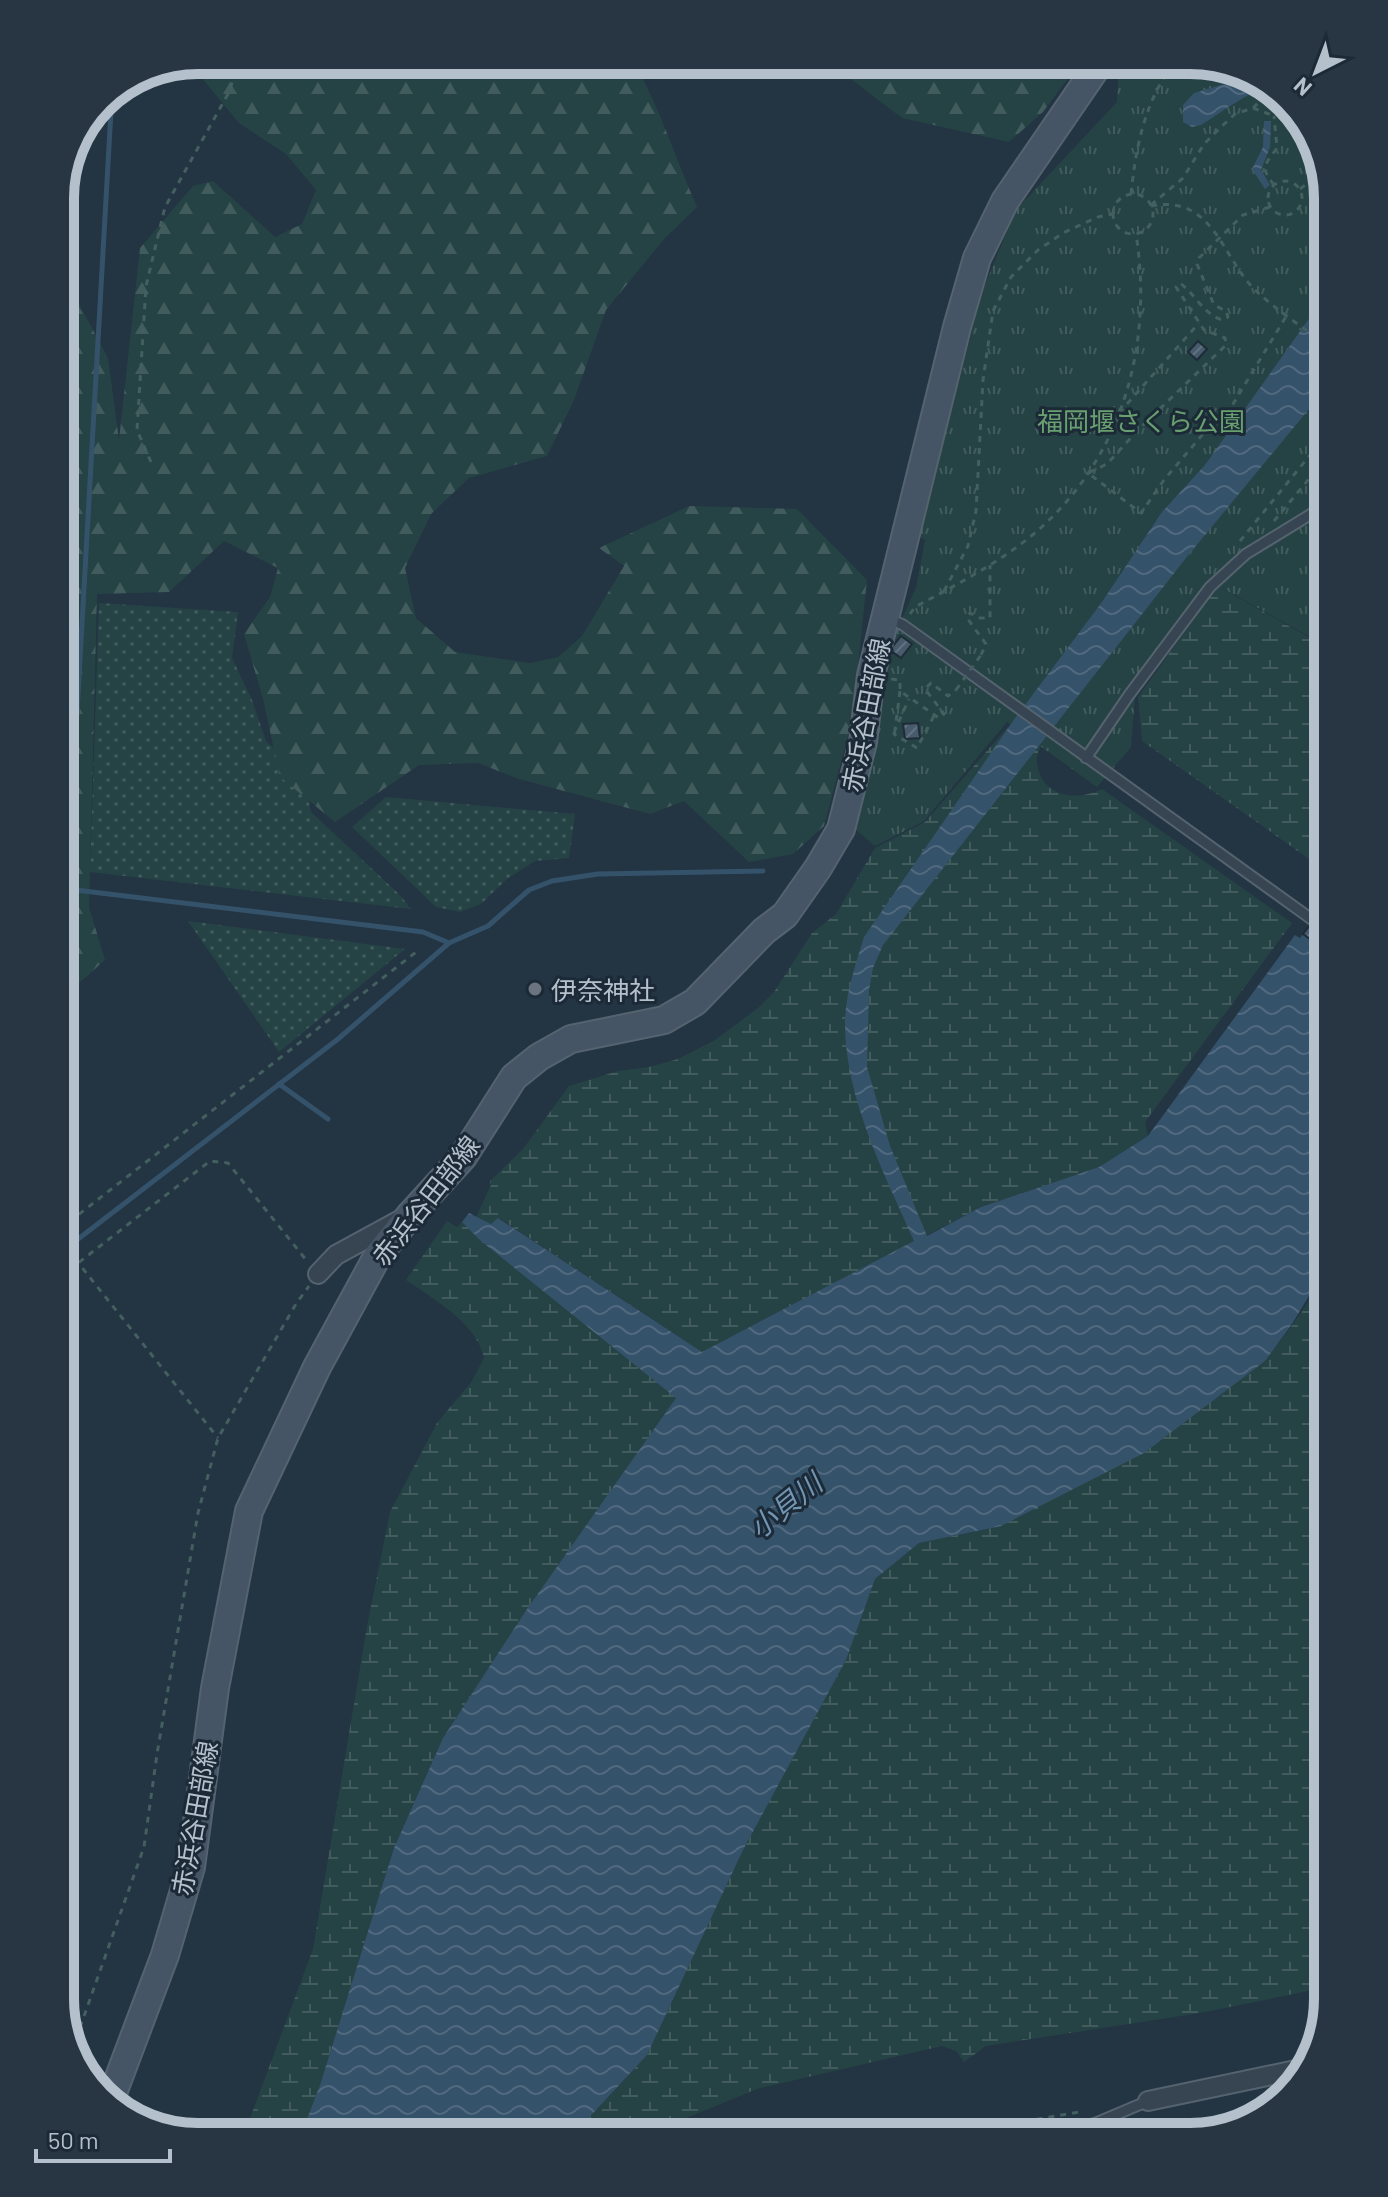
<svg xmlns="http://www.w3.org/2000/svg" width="1388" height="2197" viewBox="0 0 1388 2197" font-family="Barlow,'Noto Sans JP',sans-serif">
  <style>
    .grass { fill: url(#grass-dots) }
    .forest { fill: url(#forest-firs) }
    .wetland { fill: url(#wetland-marsh) }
    .park { fill: url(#park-tufts) }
    .water { fill: url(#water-waves) }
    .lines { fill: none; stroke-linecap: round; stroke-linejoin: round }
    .stream { stroke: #35526b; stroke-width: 5 }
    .building { fill: url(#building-hatch); stroke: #1e2c39; stroke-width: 2 }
    .service-casing { stroke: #55636f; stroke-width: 13 }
    .minor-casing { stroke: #55636f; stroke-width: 22 }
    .secondary-casing { stroke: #55636f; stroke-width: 30 }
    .path { stroke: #435f5f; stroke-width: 3; stroke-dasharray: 6 6; stroke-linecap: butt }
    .service { stroke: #374552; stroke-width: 9 }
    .minor { stroke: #374552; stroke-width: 18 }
    .secondary { stroke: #455566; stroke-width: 26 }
    .path-bridge { stroke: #435f5f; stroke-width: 3; stroke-dasharray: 6 6; stroke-linecap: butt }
    .worship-dot { fill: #6b7280; stroke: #1c2a37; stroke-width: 3 }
    .labels { text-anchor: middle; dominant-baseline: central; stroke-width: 6; stroke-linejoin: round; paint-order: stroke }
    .park-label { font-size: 26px; fill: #69a06f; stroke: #1c2a37 }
    .street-label { font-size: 26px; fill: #b4c0cc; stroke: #1c2a37 }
    .poi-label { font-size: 26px; fill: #b4c0cc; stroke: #1c2a37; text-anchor: start }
    .water-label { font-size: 28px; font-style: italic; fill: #7195b3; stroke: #1c2a37 }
    .rim { fill: none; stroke: #b4c0cc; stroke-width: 10 }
  </style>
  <defs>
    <pattern id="grass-dots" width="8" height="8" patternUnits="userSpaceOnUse" patternTransform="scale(2)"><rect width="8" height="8" fill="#254344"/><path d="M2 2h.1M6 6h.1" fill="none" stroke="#425c5e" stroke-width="1.8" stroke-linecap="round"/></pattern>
    <pattern id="forest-firs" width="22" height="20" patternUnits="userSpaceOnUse" patternTransform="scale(2)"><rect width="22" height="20" fill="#254344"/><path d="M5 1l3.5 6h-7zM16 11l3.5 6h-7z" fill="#425c5e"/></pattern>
    <pattern id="wetland-marsh" width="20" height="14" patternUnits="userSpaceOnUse" patternTransform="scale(2)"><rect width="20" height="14" fill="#254344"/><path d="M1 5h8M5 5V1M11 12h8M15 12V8" fill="none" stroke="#425c5e"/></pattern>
    <pattern id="park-tufts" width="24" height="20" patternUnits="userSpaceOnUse" patternTransform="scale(2)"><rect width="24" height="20" fill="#254344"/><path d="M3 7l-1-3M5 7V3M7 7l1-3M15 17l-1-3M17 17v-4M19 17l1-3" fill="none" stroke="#425c5e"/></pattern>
    <pattern id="water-waves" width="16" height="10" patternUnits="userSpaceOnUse" patternTransform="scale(2)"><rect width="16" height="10" fill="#35526b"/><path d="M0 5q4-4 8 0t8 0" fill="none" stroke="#50697f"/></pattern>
    <pattern id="building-hatch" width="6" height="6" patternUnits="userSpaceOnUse" patternTransform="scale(2)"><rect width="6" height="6" fill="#485b6c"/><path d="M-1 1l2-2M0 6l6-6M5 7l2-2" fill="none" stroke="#607180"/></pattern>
  </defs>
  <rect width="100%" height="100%" fill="#233443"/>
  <!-- grass -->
  <path class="grass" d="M99,603L238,612L232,658L252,700L266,741L286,759L300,762L311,812L400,895L411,909L90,872Z
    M386,797L575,814L569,858L535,861L507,879L481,904L460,912L436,907L352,827Z
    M188,921L405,949L279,1052Z"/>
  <!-- forest -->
  <path class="forest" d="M1077,61L1078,65L1043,112L1009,142L902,118L851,79L841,64Z
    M636,66C661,111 676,160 697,207L664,239L606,310L574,400L547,456L469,478L431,514L405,568L416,618L455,652L530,663L558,657L582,636L624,566L599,548L689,506L797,509L867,580L852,721L824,826L793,854L749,862L684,801L650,814L519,779L478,763L419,765L335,822L280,777L263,699L244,634L270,597L278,568L224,541L169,592L97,594L89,907L105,960L60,1000V365L78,302L108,358L119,440L140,248L193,186L213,181L275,237L302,224L316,190L286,154L239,123L201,77V70Z"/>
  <!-- wetland -->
  <path class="wetland" d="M1221,588L1328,648L1326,871L1142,741L1138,697L1209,598Z
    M1013,721L1042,743C1040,748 1036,756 1037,762C1040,797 1077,802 1102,789L1292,923L1145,1122L1148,1136L1099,1167L981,1207L702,1352L499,1218L491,1224L476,1217L491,1185L490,1181L523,1149L569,1086L618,1071L649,1067L678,1059L715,1040L758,1008L774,992L812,933L836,914L875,848L925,822Z
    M447,1221L457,1227L462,1222L677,1398L525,1612L443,1738L394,1848L320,2085L300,2137H243L313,1949L367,1626L390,1512L437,1423L472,1381L484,1358C477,1323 433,1299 406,1280Z
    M1328,1247V1987L1200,2013L986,2046L964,2062L956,2051L942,2046L757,2089L679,2121L656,2137H571L647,2055L743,1850L846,1660L875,1579L919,1543L1001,1526L1265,1361C1284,1335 1309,1307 1320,1277C1324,1266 1321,1256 1328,1247Z"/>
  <!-- park -->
  <path class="park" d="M1199,60L1266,83L1314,137L1328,198V647L1222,588L1209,598L1135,698L1131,747L1097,787L1007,722L924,821L875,846L849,824L890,644L916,588L925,540L920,537L981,294L1016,210L1117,102L1119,65L1122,61Z"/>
  <!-- water -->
  <path class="water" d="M1248,77L1266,83L1270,87C1255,87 1216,116 1201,125L1192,127L1183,122V105L1194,93Z
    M1264,121H1271L1270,147L1261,170L1270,185L1265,189L1252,169L1263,147Z
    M1328,292V386L1186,558L883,945L873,968L869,990L867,1067L890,1146L927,1236L981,1207L1099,1167L1148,1136L1295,935L1300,938L1303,934L1328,952V1181L1319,1205L1324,1252L1321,1276L1292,1324L1265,1361L1144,1453L1001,1526L919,1543L875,1579L846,1660L743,1850L647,2055L571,2137H300L320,2085L394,1848L443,1738L525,1612L676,1398L481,1241L462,1222L469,1213L491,1224L498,1218L702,1352L914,1241C884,1173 844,1097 845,1020C846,992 856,963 864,937L1013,721L1102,602L1162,512L1205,465Z"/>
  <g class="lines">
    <!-- stream -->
    <path class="stream" d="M112,93L67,889L423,932L449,943
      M279,1084L328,1119
      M60,1253L338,1039L449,943L488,926L529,890L552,881L598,874L763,871"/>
  </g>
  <!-- building -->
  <path class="building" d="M1198,341L1207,349L1197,360L1188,352Z
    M901,636L912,644L901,658L890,650Z
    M918,723L920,738L905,739L903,724Z
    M1311,924L1328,936V952L1303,934Z"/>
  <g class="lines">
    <defs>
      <path id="service" d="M888,618L903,625L1328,931
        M1086,758L1129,695L1210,587L1246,554L1326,505
        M1046,2137L1096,2123L1148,2101"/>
      <path id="minor" d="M318,1274L336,1255L402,1219
        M1148,2101L1310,2067"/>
      <path id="secondary" d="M110,2101L165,1955L191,1867L215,1688L249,1511L317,1367L378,1255L411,1214L463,1157L514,1077L539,1057L571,1039L664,1020L695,1002L764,931L785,915L818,868L841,829L863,742L871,675L957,327L977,258L1005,201L1101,61"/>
    </defs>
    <!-- service casing -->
    <use href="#service" class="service-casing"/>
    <!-- minor casing -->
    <use href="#minor" class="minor-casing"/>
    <!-- secondary casing -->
    <use href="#secondary" class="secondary-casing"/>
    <!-- path -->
    <path class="path" d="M1253,108L1274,116L1283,111L1286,105
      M1268 198a17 17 0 1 1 34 0a17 17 0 1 1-34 0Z
      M1274,185C1260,167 1264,166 1277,148L1274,116
      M1300,189L1320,174L1323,175
      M1113 214a20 20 0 1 1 40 0a20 20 0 1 1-40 0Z
      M1131,194C1136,145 1145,101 1175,61
      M1151,205L1183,178L1204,144L1219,129L1235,114L1253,108L1268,93H1275
      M1151,206C1213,194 1222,257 1254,289C1276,310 1304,328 1328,346
      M1270,207L1243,215L1199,258L1197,264L1214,305L1226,311L1228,317L1223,320C1205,316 1195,294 1180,283L1176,287L1204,330L1225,338L1226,345L1139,429L1107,464L1088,473L1141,513L1164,480L1203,434L1233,404L1287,315
      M1119,413L1199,323
      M151,462L137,430L146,286L165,207L228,94L237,69
      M60,478L69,486
      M1274,521L1328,456
      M1240,541L1328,433
      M944,591L968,546L976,511L983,380L993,311L1011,277L1038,250L1063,233L1098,217L1112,214
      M910,614L915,607C954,586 995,565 1030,537C1121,463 1154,347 1136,234
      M981,655L986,644L967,618L970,613L980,618H990V565
      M891,679L900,680V691L939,718L944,714L925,689L931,683L948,696L956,690
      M900,691L895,730L909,699
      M895,731L894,734L917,748L935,714
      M60,1229L420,949
      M60,1240L218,1438
      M60,1277L210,1161L228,1163L307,1261
      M72,2050L144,1847L157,1754L198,1513L218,1438L296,1304L309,1286
      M930,2137L1080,2112"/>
    <!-- service -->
    <use href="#service" class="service"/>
    <!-- minor -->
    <use href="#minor" class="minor"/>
    <!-- secondary -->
    <use href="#secondary" class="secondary"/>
    <!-- path-bridge -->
    <path class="path-bridge" d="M956,690L981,655"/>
  </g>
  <!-- markers -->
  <circle class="worship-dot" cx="535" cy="989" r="8"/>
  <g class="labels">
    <!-- park labels -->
    <g class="park-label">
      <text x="1141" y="420">福岡堰さくら公園</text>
    </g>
    <!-- street labels -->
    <g class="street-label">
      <text transform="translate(865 715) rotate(-79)">赤浜谷田部線</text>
      <text transform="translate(425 1200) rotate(-52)">赤浜谷田部線</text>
      <text transform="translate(194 1818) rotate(-80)">赤浜谷田部線</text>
    </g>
    <!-- poi labels -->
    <g class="poi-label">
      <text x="551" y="989">伊奈神社</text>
    </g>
    <!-- water labels -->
    <g class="water-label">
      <text transform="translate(785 1505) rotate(-39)">小貝川</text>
    </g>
  </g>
  <!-- crop -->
  <path d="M0 0H1388V2197H0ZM198 74H1190A124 124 0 0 1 1314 198V1999A124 124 0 0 1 1190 2123H198A124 124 0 0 1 74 1999V198A124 124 0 0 1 198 74Z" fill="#283643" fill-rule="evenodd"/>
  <path class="rim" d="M198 74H1190A124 124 0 0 1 1314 198V1999A124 124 0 0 1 1190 2123H198A124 124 0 0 1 74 1999V198A124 124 0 0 1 198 74Z"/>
  <!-- north arrow -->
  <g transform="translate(1316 72) rotate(222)" stroke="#1c2a37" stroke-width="6" paint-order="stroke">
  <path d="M0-6L14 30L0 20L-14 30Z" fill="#b4c0cc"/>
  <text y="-12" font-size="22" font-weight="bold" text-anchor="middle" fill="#b4c0cc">N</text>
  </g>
  <!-- scale -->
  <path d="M36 2149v12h134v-12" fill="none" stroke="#b4c0cc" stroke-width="4"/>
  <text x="48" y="2149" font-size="24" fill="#b4c0cc" stroke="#1c2a37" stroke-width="6" paint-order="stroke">50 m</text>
</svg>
